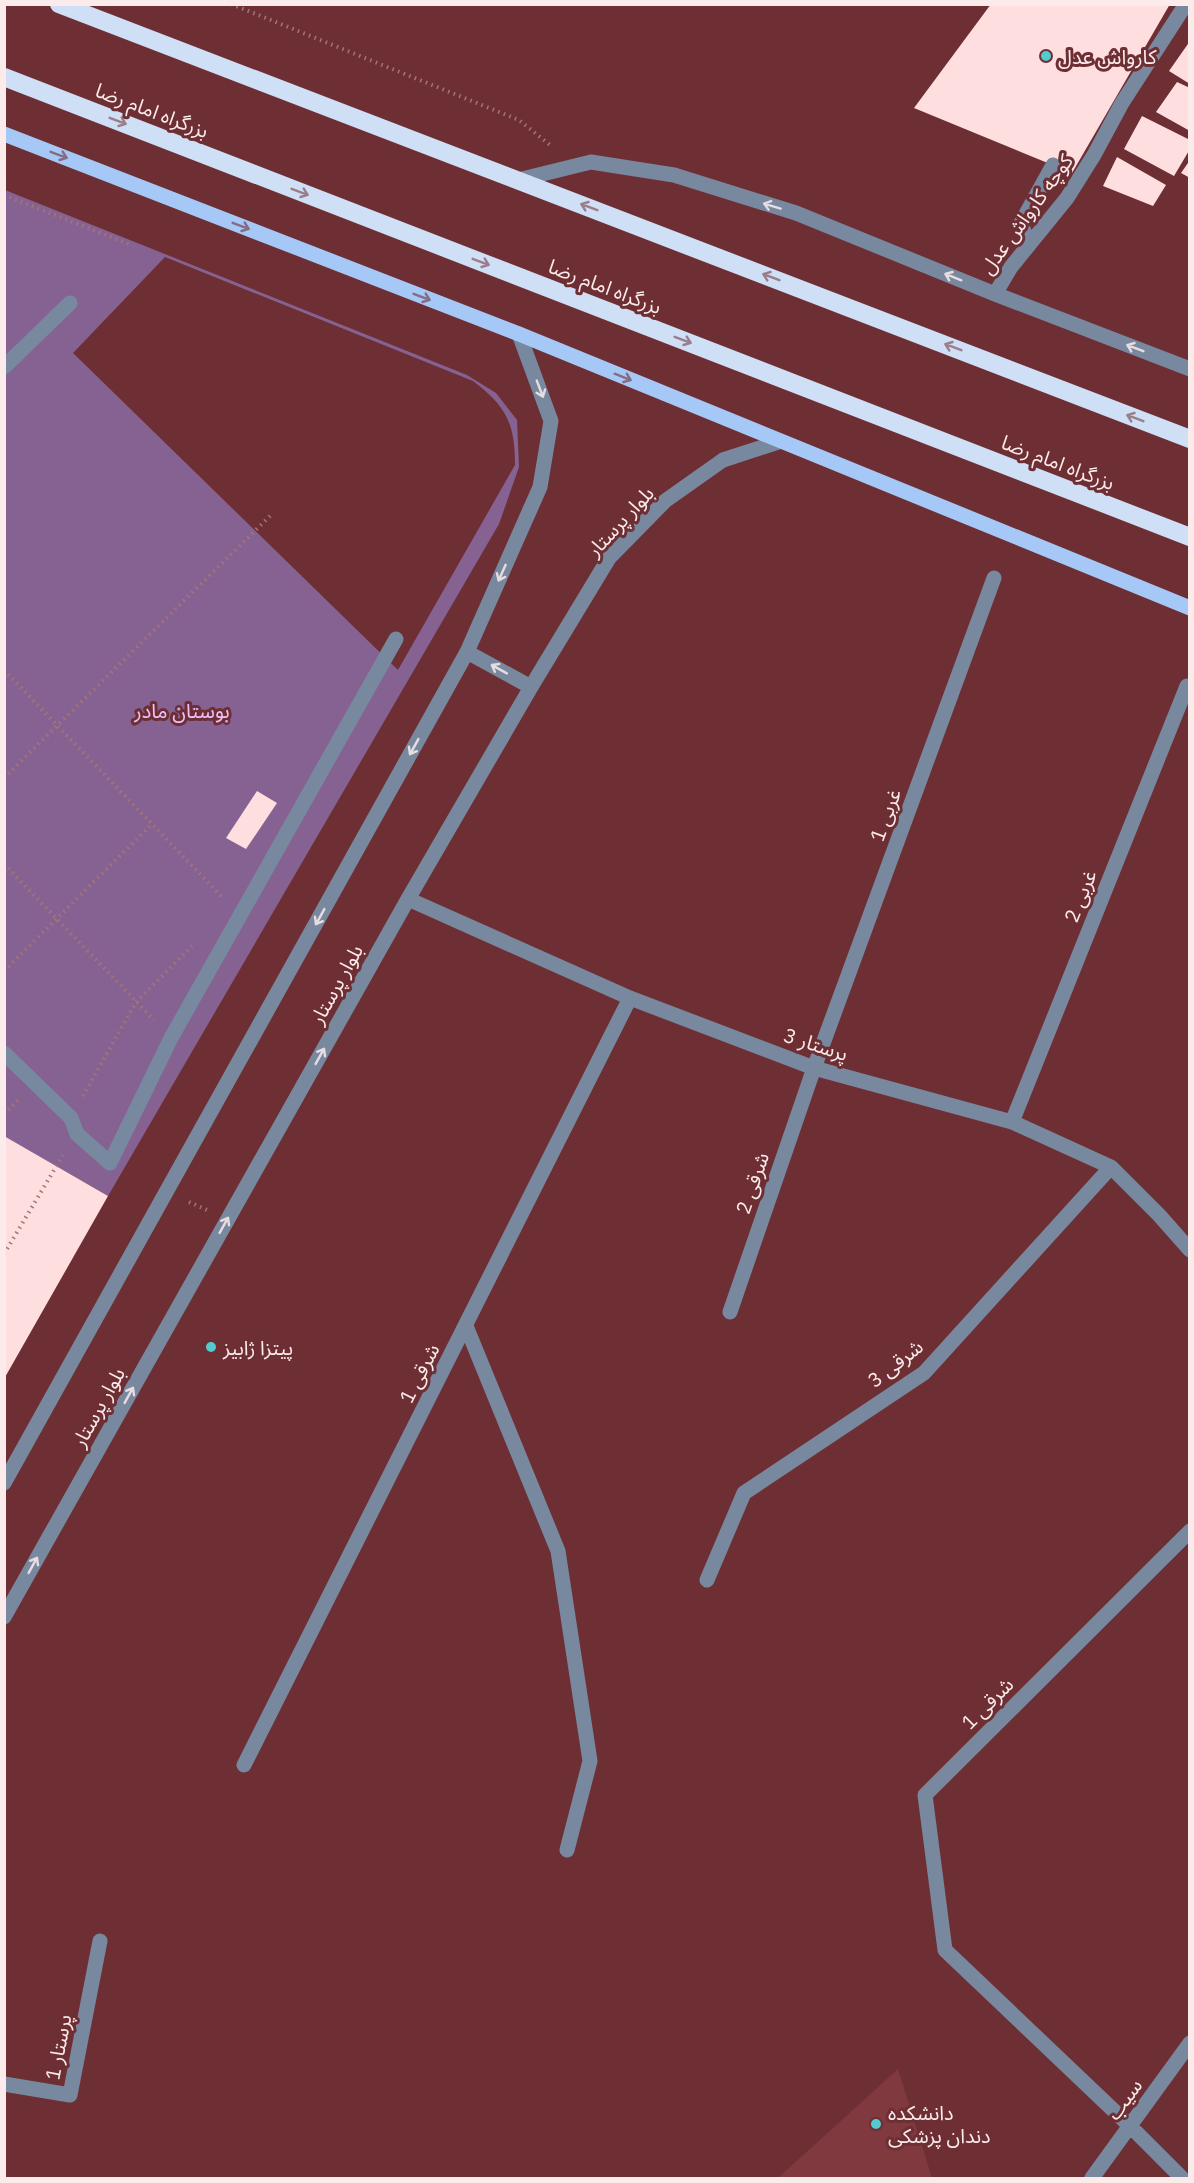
<svg xmlns="http://www.w3.org/2000/svg" width="1194" height="2183" viewBox="0 0 1194 2183" font-family="'IBM Plex Sans','Noto Sans Arabic',sans-serif">
  <style>
    .built { fill: #7f393f }
    .green { fill: #866292; fill-rule: evenodd }
    .building { fill: #ffdedf }
    .lines { fill: none; stroke-linecap: round; stroke-linejoin: round }
    .path { stroke: #a37578; stroke-width: 4; stroke-dasharray: 1.5 4.5; stroke-linecap: butt }
    .minor { stroke: #77889f; stroke-width: 15 }
    .major { stroke: #a6c8f6; stroke-width: 15 }
    .highway { stroke: #cfdff6; stroke-width: 18 }
    .oneway { stroke: #9a7e8b }
    .oneway2 { stroke: #846c82 }
    .oneway3 { stroke: #e7dce0 }
    .poi-dot { fill: #52cdcf; stroke: #6e2f34; stroke-width: 2 }
    .labels { text-anchor: middle; dominant-baseline: central; stroke-width: 6; stroke-linejoin: round; paint-order: stroke }
    .poi-label { font-size: 20px; fill: #fbebeb; stroke: #6e2f34; text-anchor: start }
    .street-label { font-size: 20px; fill: #fbebeb; stroke: #6e2f34 }
    .park-label { font-size: 20px; fill: #edc0fd; stroke: #6e2f34 }
  </style>
  <rect width="100%" height="100%" fill="#6e2f34"/>
  <!-- built -->
  <path class="built" d="M898,2069L932,2178H778Z"/>
  <!-- green -->
  <path class="green" d="M5,190L467,375L496,393L517,420L519,467L499,524L108,1196L5,1137ZM165,257L473,381C506,406 515,423 515,465L398,670L73,353Z"/>
  <!-- building -->
  <path class="building" d="M991,4H1170L1072,173L914,108Z
    M1190,41V84L1169,71Z
    M1177,82L1190,88V131L1156,112Z
    M1142,116L1190,140V149L1174,176L1124,149Z
    M1117,157L1166,185L1153,206L1103,186Z
    M1190,160V178L1181,173Z
    M257,791L277,803L246,849L226,838Z
    M4,1136L108,1196L4,1379Z"/>
  <g class="lines">
    <!-- path -->
    <path class="path" d="M231,4L519,120L550,145
      M4,195L129,244
      M4,670L223,898
      M4,778L273,513
      M4,864L154,1020
      M4,971L152,824
      M83,1096L136,1002L192,946
      M4,1114L18,1100
      M189,1202L207,1210
      M4,1254L63,1155"/>
    <!-- minor -->
    <path class="minor" d="M518,180L591,162L674,175L796,213L995,294L1190,369
      M1029,245L1021,223L1053,165
      M995,294L1011,267L1067,198L1094,155L1122,103L1186,4
      M4,367L70,303
      M467,652L531,687
      M408,899L630,998L814,1068L1012,1122L1111,1167L1159,1215L1190,1250
      M4,1053L71,1118L77,1134L110,1163L171,1038L396,639
      M1012,1122L1187,686
      M730,1312L814,1068L994,578
      M466,1326L558,1551L590,1761L567,1850
      M4,1483L467,652L540,487L551,421L519,334
      M707,1580L744,1493L924,1373L1111,1167
      M4,1617L408,899L531,687L609,558L665,501L723,460L778,442
      M244,1765L630,998
      M4,2084L70,2095L100,1941
      M1092,2178L1190,2043
      M1182,2178L1130,2126L945,1950L925,1795L1190,1531"/>
    <!-- major -->
    <path class="major" d="M4,134L519,334L1190,608"/>
    <!-- highway -->
    <path class="highway" d="M59,4L1190,439
      M4,77L1190,537"/>
  </g>
  <!-- one-way arrows -->
  <defs><path id="oneway-shaft" d="M-6 0H5M1.5-3L5.5 0L1.5 3" fill="none" stroke-width="1.6" stroke-linecap="round" stroke-linejoin="round" transform="scale(1.5)"/></defs>
  <g class="oneway">
    <use href="#oneway-shaft" transform="translate(118 121) rotate(21)"/>
    <use href="#oneway-shaft" transform="translate(300 192) rotate(21)"/>
    <use href="#oneway-shaft" transform="translate(589 207) rotate(-159)"/>
    <use href="#oneway-shaft" transform="translate(481 262) rotate(21)"/>
    <use href="#oneway-shaft" transform="translate(771 277) rotate(-159)"/>
    <use href="#oneway-shaft" transform="translate(683 340) rotate(21)"/>
    <use href="#oneway-shaft" transform="translate(953 347) rotate(-159)"/>
    <use href="#oneway-shaft" transform="translate(1135 418) rotate(-159)"/>
  </g>
  <g class="oneway2">
    <use href="#oneway-shaft" transform="translate(59 155) rotate(21)"/>
    <use href="#oneway-shaft" transform="translate(241 226) rotate(21)"/>
    <use href="#oneway-shaft" transform="translate(422 297) rotate(21)"/>
    <use href="#oneway-shaft" transform="translate(623 377) rotate(22)"/>
  </g>
  <g class="oneway3">
    <use href="#oneway-shaft" transform="translate(772 206) rotate(-163)"/>
    <use href="#oneway-shaft" transform="translate(953 277) rotate(-158)"/>
    <use href="#oneway-shaft" transform="translate(1135 348) rotate(-159)"/>
    <use href="#oneway-shaft" transform="translate(540 389) rotate(69)"/>
    <use href="#oneway-shaft" transform="translate(502 573) rotate(114)"/>
    <use href="#oneway-shaft" transform="translate(499 669) rotate(-151)"/>
    <use href="#oneway-shaft" transform="translate(414 747) rotate(119)"/>
    <use href="#oneway-shaft" transform="translate(320 917) rotate(119)"/>
    <use href="#oneway-shaft" transform="translate(320 1056) rotate(-61)"/>
    <use href="#oneway-shaft" transform="translate(224 1225) rotate(-61)"/>
    <use href="#oneway-shaft" transform="translate(129 1395) rotate(-61)"/>
    <use href="#oneway-shaft" transform="translate(33 1565) rotate(-61)"/>
  </g>
  <!-- markers -->
  <g class="poi-dot">
    <circle cx="1046" cy="56" r="6"/>
    <circle cx="211" cy="1347" r="6"/>
    <circle cx="876" cy="2124" r="6"/>
  </g>
  <g class="labels">
    <!-- poi labels -->
    <g class="poi-label">
      <text x="1058" y="56">کارواش عدل</text>
      <text x="223" y="1347">پیتزا ژابیز</text>
      <text x="888" y="2112">دانشکده<tspan x="888" dy="23">دندان پزشکی</tspan></text>
    </g>
    <!-- street labels -->
    <g class="street-label">
      <text transform="translate(152 110) rotate(21)">بزرگراه امام رضا</text>
      <text transform="translate(1026 214) rotate(-54)">کوچه کارواش عدل</text>
      <text transform="translate(605 286) rotate(21)">بزرگراه امام رضا</text>
      <text transform="translate(1058 462) rotate(21)">بزرگراه امام رضا</text>
      <text transform="translate(620 521) rotate(-47)">بلوار پرستار</text>
      <text transform="translate(885 815) rotate(-70)">غربی 1</text>
      <text transform="translate(1080 896) rotate(-68)">غربی 2</text>
      <text transform="translate(336 984) rotate(-61)">بلوار پرستار</text>
      <text transform="translate(816 1044) rotate(18)">پرستار 3</text>
      <text transform="translate(752 1183) rotate(-71)">شرقی 2</text>
      <text transform="translate(895 1363) rotate(-38)">شرقی 3</text>
      <text transform="translate(419 1373) rotate(-63)">شرقی 1</text>
      <text transform="translate(98 1407) rotate(-61)">بلوار پرستار</text>
      <text transform="translate(987 1703) rotate(-45)">شرقی 1</text>
      <text transform="translate(58 2047) rotate(-79)">پرستار 1</text>
      <text transform="translate(1124 2099) rotate(-54)">سیب</text>
    </g>
    <!-- park labels -->
    <g class="park-label">
      <text x="182" y="710">بوستان مادر</text>
    </g>
  </g>
  <!-- border -->
  <rect width="1194" height="2183" fill="none" stroke="#fbebeb" stroke-width="12"/>
</svg>
